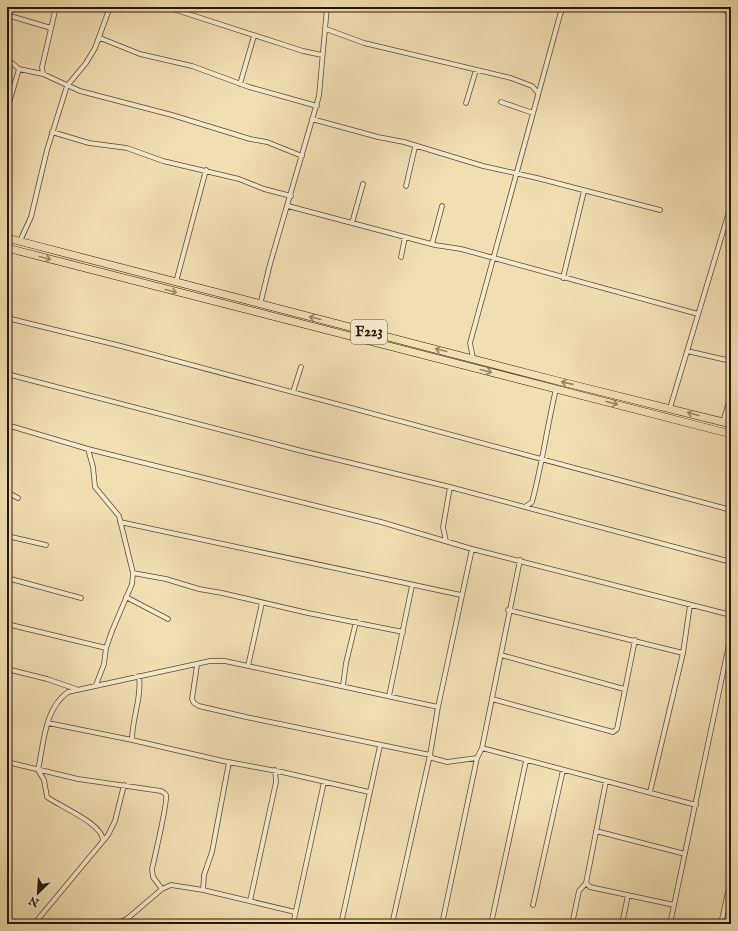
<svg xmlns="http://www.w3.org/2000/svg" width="738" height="931" viewBox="0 0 738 931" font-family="'IM FELL English',serif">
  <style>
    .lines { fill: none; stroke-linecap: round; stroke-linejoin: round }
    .street-casing { stroke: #5a4836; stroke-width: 5.5 }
    .primary-casing { stroke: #27160c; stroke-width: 8 }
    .street { stroke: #f6eacd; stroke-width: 4 }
    .primary { stroke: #f1dfb2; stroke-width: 7 }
    .oneway { stroke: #968567 }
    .labels { text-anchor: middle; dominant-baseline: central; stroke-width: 3.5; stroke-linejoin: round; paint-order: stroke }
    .shield { fill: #f6eacd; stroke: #655646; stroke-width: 1 }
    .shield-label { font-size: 14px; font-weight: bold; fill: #27160c }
  </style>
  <rect width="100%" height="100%" fill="#f1dfb2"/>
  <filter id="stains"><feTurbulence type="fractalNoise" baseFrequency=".005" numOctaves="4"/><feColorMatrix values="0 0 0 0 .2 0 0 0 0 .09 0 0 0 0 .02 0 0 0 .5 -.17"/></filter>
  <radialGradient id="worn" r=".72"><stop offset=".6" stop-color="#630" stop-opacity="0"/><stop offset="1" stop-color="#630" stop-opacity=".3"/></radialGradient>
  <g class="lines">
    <defs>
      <path id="street" d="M56,7L42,67L43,74L80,91L172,115L250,139L267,142L302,156
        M162,7L173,9L303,51L322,55
        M721,7L729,13
        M7,15L51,28
        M326,29L364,43L511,78L532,86L538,93
        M100,38L140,54L192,66L249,87L317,106
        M7,62L12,63L19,69
        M240,84L254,36
        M501,102L533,113
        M466,103L476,70
        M7,110L19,69L43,74
        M312,119L378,137L404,142L483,166L537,178L660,210
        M52,132L89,143L127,148L163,161L239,179L264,189L291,196
        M406,186L415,147
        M288,206L435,245L461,249L698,314
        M352,223L363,184
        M20,241L31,217L47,150L67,86L86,63L95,48L110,7
        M432,244L442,206
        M401,257L405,237
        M563,278L584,191
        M176,282L206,170
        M260,305L270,264L319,96L327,7
        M7,318L121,346L731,510
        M687,351L731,361
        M473,358L470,343L560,15L563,7
        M7,374L298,450L450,487L731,562
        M293,392L301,367
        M670,408L731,205
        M723,422L731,395
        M7,425L88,449L381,522L472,549L731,615
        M88,449L93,467L95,487L119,516L133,573L132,584L112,631L106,648L104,664L96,685
        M7,492L18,498
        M525,507L532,502C542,465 547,427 556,389
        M120,522L461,595
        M7,536L46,545
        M446,541L443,527L450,487
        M133,573L166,579L199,589L222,593L308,613L403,632
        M7,578L81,598
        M126,597L168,619
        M508,610L683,653
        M7,624L106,648
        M501,655L624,689
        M197,665L192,699L194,703L199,706L246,717L430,755L432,758L447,762L477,758
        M248,666L262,603
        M7,669L47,679L76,689
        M343,685L346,663L356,622
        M389,696L412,586
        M492,699L613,732L617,729L635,640
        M48,723L132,740L223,761L282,772L369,792
        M132,740C132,718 142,698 139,676
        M482,748L696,805
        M7,762L78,779L161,791C163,792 165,793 166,795C168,801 154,860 152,869L153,877L162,889
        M606,781L586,883L590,887L674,905
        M650,792L683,653L690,605
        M596,831L685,854
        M103,841C104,824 59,806 47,797L44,780L38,770C44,743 44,709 68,692L210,661H225L438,707
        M203,890L204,875L212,852L229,762
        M250,901L276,782L275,770
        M533,905L563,770
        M121,922L130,924
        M34,924L108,835L115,821L124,785
        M117,924L128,918L162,889L171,885L203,890L295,912
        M293,924L324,782
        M341,924L380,746
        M392,924L430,755L438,707L472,549
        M442,924L477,758L482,748L520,560
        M491,924L526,761
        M572,924L579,891L586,883
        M622,924L628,895
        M670,924L728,649L731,627
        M721,924L731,878"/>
      <path id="primary" d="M7,238L558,381L731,424
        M7,248L731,434"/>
    </defs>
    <!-- street casing -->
    <use href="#street" class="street-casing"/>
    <!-- primary casing -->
    <use href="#primary" class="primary-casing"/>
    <!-- street -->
    <use href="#street" class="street"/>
    <!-- primary -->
    <use href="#primary" class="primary"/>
  </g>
  <!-- one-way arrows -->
  <defs><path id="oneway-shaft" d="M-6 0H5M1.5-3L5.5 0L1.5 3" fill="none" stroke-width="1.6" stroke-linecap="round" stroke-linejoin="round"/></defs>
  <g class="oneway">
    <use href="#oneway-shaft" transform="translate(45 258) rotate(14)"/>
    <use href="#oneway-shaft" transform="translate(171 291) rotate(15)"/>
    <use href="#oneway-shaft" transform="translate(315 318) rotate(-166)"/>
    <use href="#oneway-shaft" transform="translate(441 350) rotate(-166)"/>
    <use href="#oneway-shaft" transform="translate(486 371) rotate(14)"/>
    <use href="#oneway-shaft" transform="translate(567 383) rotate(-167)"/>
    <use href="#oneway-shaft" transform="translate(612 403) rotate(14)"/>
    <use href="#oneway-shaft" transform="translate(693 414) rotate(-165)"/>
  </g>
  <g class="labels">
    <!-- shield labels -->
    <rect class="shield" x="351" y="320" width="36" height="24" rx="3"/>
    <g class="shield-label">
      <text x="369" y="332">F223</text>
    </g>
  </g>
  <!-- margin -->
  <rect width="738" height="931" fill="none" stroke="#f1dfb2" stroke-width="24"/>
  <rect x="8" y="8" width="722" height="915" fill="none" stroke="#27160c" stroke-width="2"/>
  <rect x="12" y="12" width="714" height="907" fill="none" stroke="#27160c"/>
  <!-- north arrow -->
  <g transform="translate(38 893) rotate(205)" stroke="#f6eacd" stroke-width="3" paint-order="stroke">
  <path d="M0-3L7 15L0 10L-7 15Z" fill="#27160c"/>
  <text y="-6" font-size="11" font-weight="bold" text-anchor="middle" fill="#27160c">N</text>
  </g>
  <rect width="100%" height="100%" filter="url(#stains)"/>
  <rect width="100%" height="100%" fill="url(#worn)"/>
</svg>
